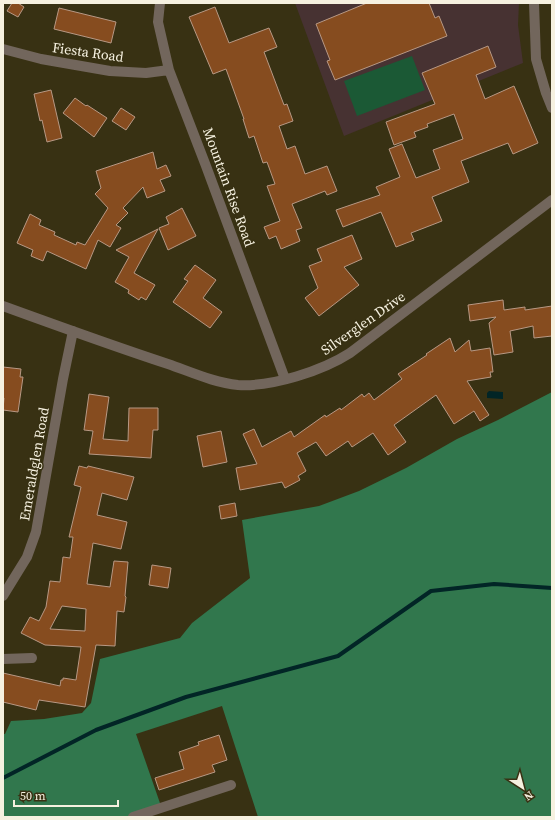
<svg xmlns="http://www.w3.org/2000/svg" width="555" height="820" viewBox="0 0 555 820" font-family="'Source Serif 4',serif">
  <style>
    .education { fill: #473232 }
    .green { fill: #1b5935 }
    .forest { fill: #31774d }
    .water { fill: #022526 }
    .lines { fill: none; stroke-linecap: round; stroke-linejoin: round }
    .stream { stroke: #022526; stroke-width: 4 }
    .building { fill: #864c1f; stroke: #b79884; fill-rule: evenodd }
    .minor { stroke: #72665c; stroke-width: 10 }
    .labels { text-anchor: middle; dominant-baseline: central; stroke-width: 3; stroke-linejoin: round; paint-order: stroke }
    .street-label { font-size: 14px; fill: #f6f1e0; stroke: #383113 }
  </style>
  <rect width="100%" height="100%" fill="#383113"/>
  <!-- education -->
  <path class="education" d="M295,3H519L518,25L523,63L344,136Z"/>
  <!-- green -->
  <path class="green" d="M412,56L425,90L357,116L344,81Z"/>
  <!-- forest -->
  <path class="forest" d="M552,392V817H258L222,706L136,734L161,806L129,817H3V734H5L11,721L44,719L82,713L91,703L100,659L180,638L192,623L250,578L242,520L319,506L359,491L406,468L457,439L498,420Z"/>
  <!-- water -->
  <path class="water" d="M489,391L503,392V399L487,398V393Z"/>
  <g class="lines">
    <!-- stream -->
    <path class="stream" d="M3,778L96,730L186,697L338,656L431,591L494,584L552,588"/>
  </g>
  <!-- building -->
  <path class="building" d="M12,3H18L24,7L18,17L7,11Z
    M367,3H429L435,18L439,16L447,36L335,80L327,61L330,60L316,24Z
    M215,7L229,43L269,28L277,47L264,52L284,105L287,104L293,121L279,126L287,149L295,146L305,174L327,166L337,191L327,195L325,191L292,204L302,228L296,230L300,241L281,249L276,236L269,239L264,227L280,221L267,186L275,184L267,162L263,163L254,136L249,138L243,119H244L226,69L213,74L189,17Z
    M59,8L116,22L111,43L54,29Z
    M488,46L496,67L476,75L485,99L514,86L538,143L513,154L508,143L461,161L469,182L432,197L442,221L411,233L414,240L396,247L381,212L343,227L336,210L380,195L376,187L400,177L389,149L402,144L416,178L440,169L433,150L463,139L454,114L427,124L428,127L414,132L416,137L394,145L386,122L435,104L422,73Z
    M51,90L62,138L47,142L42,120L40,121L34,94Z
    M75,98L86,106L87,105L107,118L94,137L63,113Z
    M121,108L135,117L126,130L112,121Z
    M153,152L157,169L166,165L171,176L160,180L165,191L147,198L143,187L123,208L128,213L116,225L121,228L110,247L98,240L86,269L47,251L43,261L31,256L33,250L17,243L30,214L41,220L39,225L55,232L54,235L76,245L77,242L85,245L108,208L95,194L101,188L96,171Z
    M182,208L196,236L168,250L159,228L169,224L166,217Z
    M158,229L134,273L155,285L146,300L141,297L139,300L128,293L129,290L115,282L129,257L116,250Z
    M352,235L362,259L344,267L359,285L319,316L305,298L318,288L309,266L322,261L317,249Z
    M195,265L216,280L203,298L222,312L210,328L173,302L188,281L184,279Z
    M503,300L504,310L525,307V310L552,306V336L534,338L533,326L510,331L513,352L494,355L489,323L496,317L470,321L468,305Z
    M450,338L455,352L469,340L471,351L490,348L493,372H490L491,377L467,381L489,415L480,421L474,411L454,424L436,395L394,425L406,442L388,455L373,433L352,447L348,441L326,456L316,442L297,453L306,471L298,476L300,480L285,488L282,482L240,490L236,468L257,464L243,434L254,429L262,447L291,431L294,437L325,415L326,417L340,408L341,410L362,394L364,397L369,393L374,400L402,379L398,374L427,355L426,354Z
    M3,367L21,369L20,377H23L18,412L3,410L4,398L3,397Z
    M89,394L109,397L103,439L128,441L129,408H158V430H153L151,458L89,454L93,431L84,430Z
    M221,431L227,462L203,467L197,436Z
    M79,466L87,468L88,466L134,477L127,500L102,493L97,515L127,522L121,549L93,543L87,584L110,587L114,561L128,562L125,596L126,597L124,612L117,611L115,646L96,645L85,707L39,700L36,710L3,702V673L60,686L61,680H63V678L76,680L81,647L45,645L21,633L30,617L39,621L46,607L50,581L60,582L63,557L70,558L73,537H69L81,487L74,485ZM62,606L86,609L85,631L50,629Z
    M235,503L237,516L221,519L219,506Z
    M152,565L171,568L168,588L149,585Z
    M219,735L227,760L212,765L215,772L159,790L155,778L184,769L179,752L199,745L198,742Z"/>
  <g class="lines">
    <!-- minor -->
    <path class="minor" d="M160,3L158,22L169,70L206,166L285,379
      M534,3L536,59L546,93L552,108
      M3,49L41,59L110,71L146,73L169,70
      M3,306C58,326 113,346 168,364C191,372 215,383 238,385C272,387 322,371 350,353L552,200
      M3,596L27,557L36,532L63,379L73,331
      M3,659L32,658
      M133,817L231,785"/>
  </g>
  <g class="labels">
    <!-- street labels -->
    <g class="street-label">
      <text transform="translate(88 52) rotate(8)">Fiesta Road</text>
      <text transform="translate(229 187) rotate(70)">Mountain Rise Road</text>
      <text transform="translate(363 323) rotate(-35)">Silverglen Drive</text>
      <text transform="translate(34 464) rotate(-80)">Emeraldglen Road</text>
    </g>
  </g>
  <!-- border -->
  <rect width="555" height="820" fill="none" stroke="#f6f1e0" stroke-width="8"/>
  <!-- north arrow -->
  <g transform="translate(523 788) rotate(144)" stroke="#383113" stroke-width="3" paint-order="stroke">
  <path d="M0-3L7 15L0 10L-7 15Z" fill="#f6f1e0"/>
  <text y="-6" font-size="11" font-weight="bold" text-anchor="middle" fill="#f6f1e0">N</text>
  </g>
  <!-- scale -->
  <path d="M14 800v6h104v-6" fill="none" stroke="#f6f1e0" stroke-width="2"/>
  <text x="20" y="800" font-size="12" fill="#f6f1e0" stroke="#383113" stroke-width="3" paint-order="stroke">50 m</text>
</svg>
